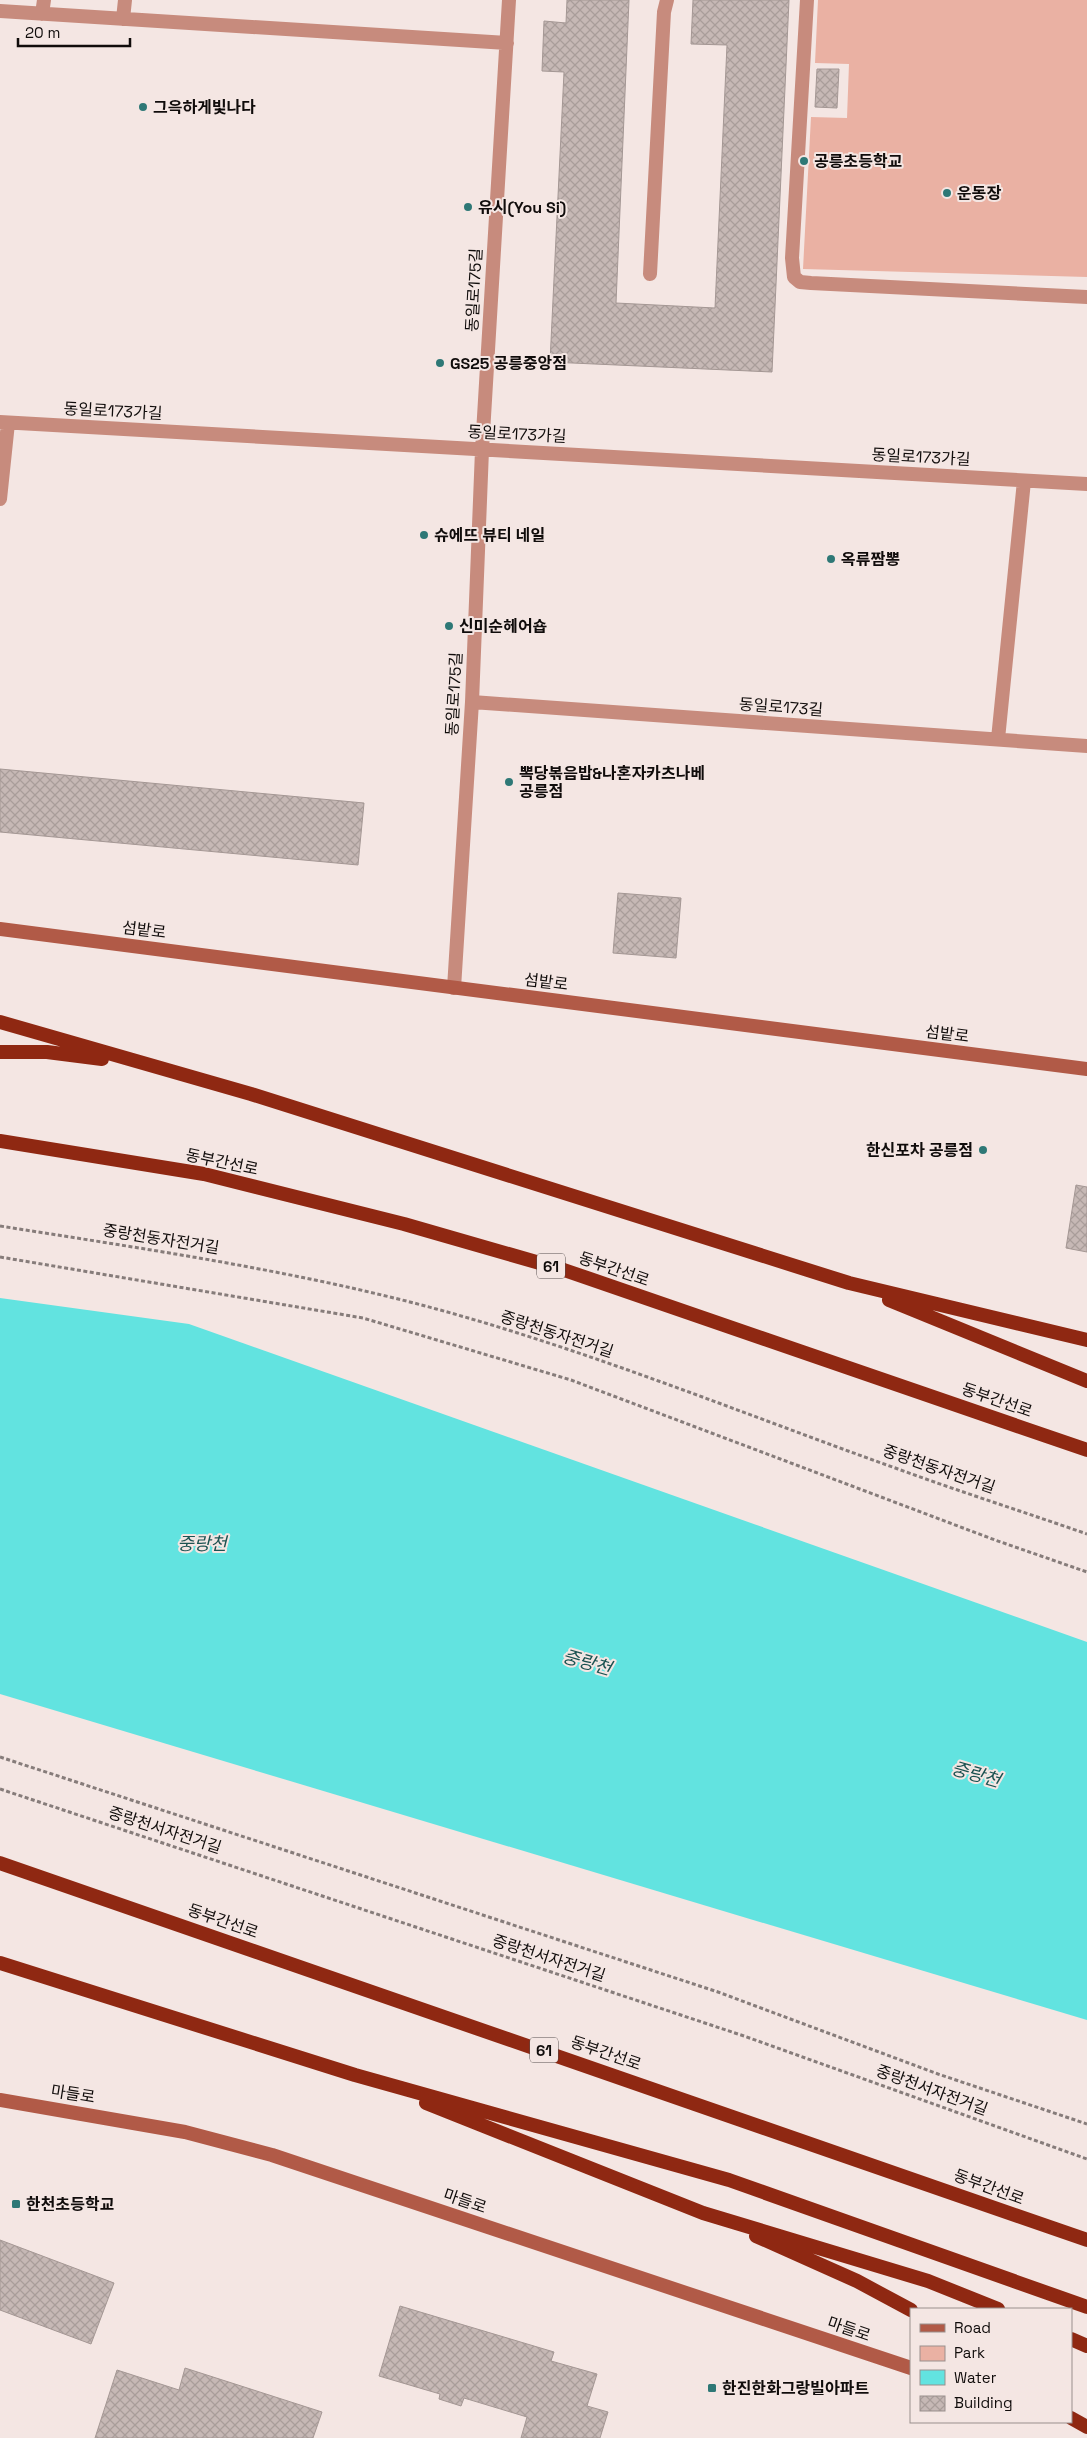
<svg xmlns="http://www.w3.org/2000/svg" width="1087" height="2438" viewBox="0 0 1087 2438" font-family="'Space Grotesk','Noto Sans KR',sans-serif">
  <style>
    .green { fill: #eab1a3 }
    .water { fill: #62e3e0 }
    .building { fill: url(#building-cross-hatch); stroke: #a49794 }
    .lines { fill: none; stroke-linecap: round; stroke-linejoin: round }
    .path { stroke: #867c7a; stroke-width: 3; stroke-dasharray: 4 2.5; stroke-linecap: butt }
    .service { stroke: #c78b7d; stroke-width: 14 }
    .minor { stroke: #c78b7d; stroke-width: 14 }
    .secondary { stroke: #b15a47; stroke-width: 14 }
    .trunk { stroke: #8f2812; stroke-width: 14 }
    .poi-dot { fill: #2e7876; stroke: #f4e6e3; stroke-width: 2 }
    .labels { text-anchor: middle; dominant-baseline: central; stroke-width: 4; stroke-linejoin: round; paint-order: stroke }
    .shield { fill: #f4e6e3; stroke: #544d4c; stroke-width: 1 }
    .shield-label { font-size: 15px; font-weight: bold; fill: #100c0b }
    .poi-label { font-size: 16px; font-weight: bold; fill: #100c0b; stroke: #f4e6e3; text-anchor: start }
    .street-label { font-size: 16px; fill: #100c0b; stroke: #f4e6e3 }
    .water-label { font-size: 18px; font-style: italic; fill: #1b5251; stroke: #f4e6e3 }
  </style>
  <defs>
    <pattern id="building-cross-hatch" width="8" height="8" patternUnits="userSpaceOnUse" patternTransform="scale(1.25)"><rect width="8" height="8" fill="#c6b8b5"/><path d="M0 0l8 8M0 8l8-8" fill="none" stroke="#a99d9a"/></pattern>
  </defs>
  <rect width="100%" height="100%" fill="#f4e6e3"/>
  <!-- green -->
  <path class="green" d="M818,0H1087V277L803,269L811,117L847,118L849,64L815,63Z"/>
  <!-- water -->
  <path class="water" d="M0,1298L189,1324L1087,1642V2020L0,1694Z"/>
  <!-- building -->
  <path class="building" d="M567,0H629L616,303L715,308L727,45L691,44L693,0H789L772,372L550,362L564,72L542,71L544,21L566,23Z
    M817,69H839L837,108L815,107Z
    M0,769L364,803L358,865L0,832Z
    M618,893L681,898L676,958L613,953Z
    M1076,1185L1087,1187V1252L1066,1248Z
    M0,2240L114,2283L91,2344L0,2310Z
    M400,2306L554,2352L551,2361L597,2374L587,2406L608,2412L600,2438H521L527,2417L464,2398L461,2406L439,2399L440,2394L379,2376Z
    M185,2368L322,2412L313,2438H95L117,2370L179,2390Z"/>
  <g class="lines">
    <!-- path -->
    <path class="path" d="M0,1226C139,1248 278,1268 414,1303C579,1346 738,1412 898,1469C961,1492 1024,1512 1087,1534
      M0,1257L363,1318L571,1380L995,1540L1087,1572
      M0,1757L718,1992L938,2074L1087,2124
      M0,1789L744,2036L1087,2159"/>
    <!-- service -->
    <path class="service" d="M807,0L792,258L794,277L800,282L811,283L1087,297
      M650,274L664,12L667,0"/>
    <!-- minor -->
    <path class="minor" d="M0,11L507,43
      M42,14L44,0
      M123,19L125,0
      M0,422L1087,484
      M0,499L8,423
      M472,702L1087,746
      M998,739L1024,481
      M454,988L472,702L482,450L509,0"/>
    <!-- secondary -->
    <path class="secondary" d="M0,929L1087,1069
      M0,2100L185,2132L272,2155L911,2368"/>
    <!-- trunk -->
    <path class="trunk" d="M0,1022L251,1094L849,1283L1087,1340
      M0,1052H47L102,1059
      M0,1141L204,1174L404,1224L564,1270L1087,1450
      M889,1300L1087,1381
      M0,1863L1087,2240
      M0,1963L355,2075L729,2180L1087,2307
      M426,2103L703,2213L928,2281L998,2309
      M756,2236L857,2281L911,2310
      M1071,2339L1087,2346
      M1071,2418L1087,2427"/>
  </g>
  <!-- markers -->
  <g class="poi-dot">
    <circle cx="143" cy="107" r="5"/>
    <circle cx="804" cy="161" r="5"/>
    <circle cx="947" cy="193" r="5"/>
    <circle cx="468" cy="207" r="5"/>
    <circle cx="440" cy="363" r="5"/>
    <circle cx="424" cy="535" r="5"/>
    <circle cx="831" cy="559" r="5"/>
    <circle cx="449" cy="626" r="5"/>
    <circle cx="509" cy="782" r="5"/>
    <circle cx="983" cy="1150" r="5"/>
    <rect x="11" y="2199" width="10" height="10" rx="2.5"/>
    <rect x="707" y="2383" width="10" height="10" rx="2.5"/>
  </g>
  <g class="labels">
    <!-- shield labels -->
    <g class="shield">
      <rect x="537" y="1253.5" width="28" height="25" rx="4"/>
      <rect x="530" y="2037.5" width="28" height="25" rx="4"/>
    </g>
    <g class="shield-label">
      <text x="551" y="1266">61</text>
      <text x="544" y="2050">61</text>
    </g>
    <!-- poi labels -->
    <g class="poi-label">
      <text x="153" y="107">그윽하게빛나다</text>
      <text x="814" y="161">공릉초등학교</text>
      <text x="957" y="193">운동장</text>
      <text x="478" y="207">유시(You Si)</text>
      <text x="450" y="363">GS25 공릉중앙점</text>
      <text x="434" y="535">슈에뜨 뷰티 네일</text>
      <text x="841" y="559">옥류짬뽕</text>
      <text x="459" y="626">신미순헤어숍</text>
      <text x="519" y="773">뽁당볶음밥&amp;나혼자카츠나베<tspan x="519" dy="18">공릉점</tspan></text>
      <text x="973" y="1150" text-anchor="end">한신포차 공릉점</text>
      <text x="26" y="2204">한천초등학교</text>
      <text x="722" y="2388">한진한화그랑빌아파트</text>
    </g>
    <!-- street labels -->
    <g class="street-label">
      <text transform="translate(474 290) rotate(-87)">동일로175길</text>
      <text transform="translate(113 411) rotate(3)">동일로173가길</text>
      <text transform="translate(517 434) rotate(3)">동일로173가길</text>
      <text transform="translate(921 457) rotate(3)">동일로173가길</text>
      <text transform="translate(454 694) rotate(-87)">동일로175길</text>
      <text transform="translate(781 707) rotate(4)">동일로173길</text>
      <text transform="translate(144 930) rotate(7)">섬밭로</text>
      <text transform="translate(546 982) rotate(7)">섬밭로</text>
      <text transform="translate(947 1034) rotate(7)">섬밭로</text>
      <text transform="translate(222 1162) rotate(12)">동부간선로</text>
      <text transform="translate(161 1239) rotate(9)">중랑천동자전거길</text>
      <text transform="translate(614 1269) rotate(19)">동부간선로</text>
      <text transform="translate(557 1334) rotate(18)">중랑천동자전거길</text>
      <text transform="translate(997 1400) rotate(19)">동부간선로</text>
      <text transform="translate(939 1469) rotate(19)">중랑천동자전거길</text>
      <text transform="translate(165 1830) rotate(18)">중랑천서자전거길</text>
      <text transform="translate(223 1921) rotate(19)">동부간선로</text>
      <text transform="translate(549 1958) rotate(18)">중랑천서자전거길</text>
      <text transform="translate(606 2053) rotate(19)">동부간선로</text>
      <text transform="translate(932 2090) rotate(20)">중랑천서자전거길</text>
      <text transform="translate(73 2094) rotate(9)">마들로</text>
      <text transform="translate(989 2187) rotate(20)">동부간선로</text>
      <text transform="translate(465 2201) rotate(19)">마들로</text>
      <text transform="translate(849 2329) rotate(19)">마들로</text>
    </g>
    <!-- water labels -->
    <g class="water-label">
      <text x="202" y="1543">중랑천</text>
      <text transform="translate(587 1662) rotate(16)">중랑천</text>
      <text transform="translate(976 1774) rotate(16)">중랑천</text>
    </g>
  </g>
  <!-- legend -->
  <rect x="910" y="2308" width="162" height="115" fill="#f4e6e3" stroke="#998f8d"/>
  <rect x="920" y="2324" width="25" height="8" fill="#b15a47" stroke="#998f8d"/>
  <text x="954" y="2333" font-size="15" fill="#100c0b">Road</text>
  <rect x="920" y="2346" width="25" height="15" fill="#eab1a3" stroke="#998f8d"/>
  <text x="954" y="2358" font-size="15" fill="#100c0b">Park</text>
  <rect x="920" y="2370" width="25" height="15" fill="#62e3e0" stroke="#998f8d"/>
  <text x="954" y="2383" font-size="15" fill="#100c0b">Water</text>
  <rect x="920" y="2396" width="25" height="15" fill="url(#building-cross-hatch)" stroke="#998f8d"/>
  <text x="954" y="2408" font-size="15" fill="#100c0b">Building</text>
  <!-- scale -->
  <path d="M18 38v8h112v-8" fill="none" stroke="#100c0b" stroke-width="2.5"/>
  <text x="25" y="38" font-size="15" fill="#100c0b" stroke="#f4e6e3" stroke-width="4" paint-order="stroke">20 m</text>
</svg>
